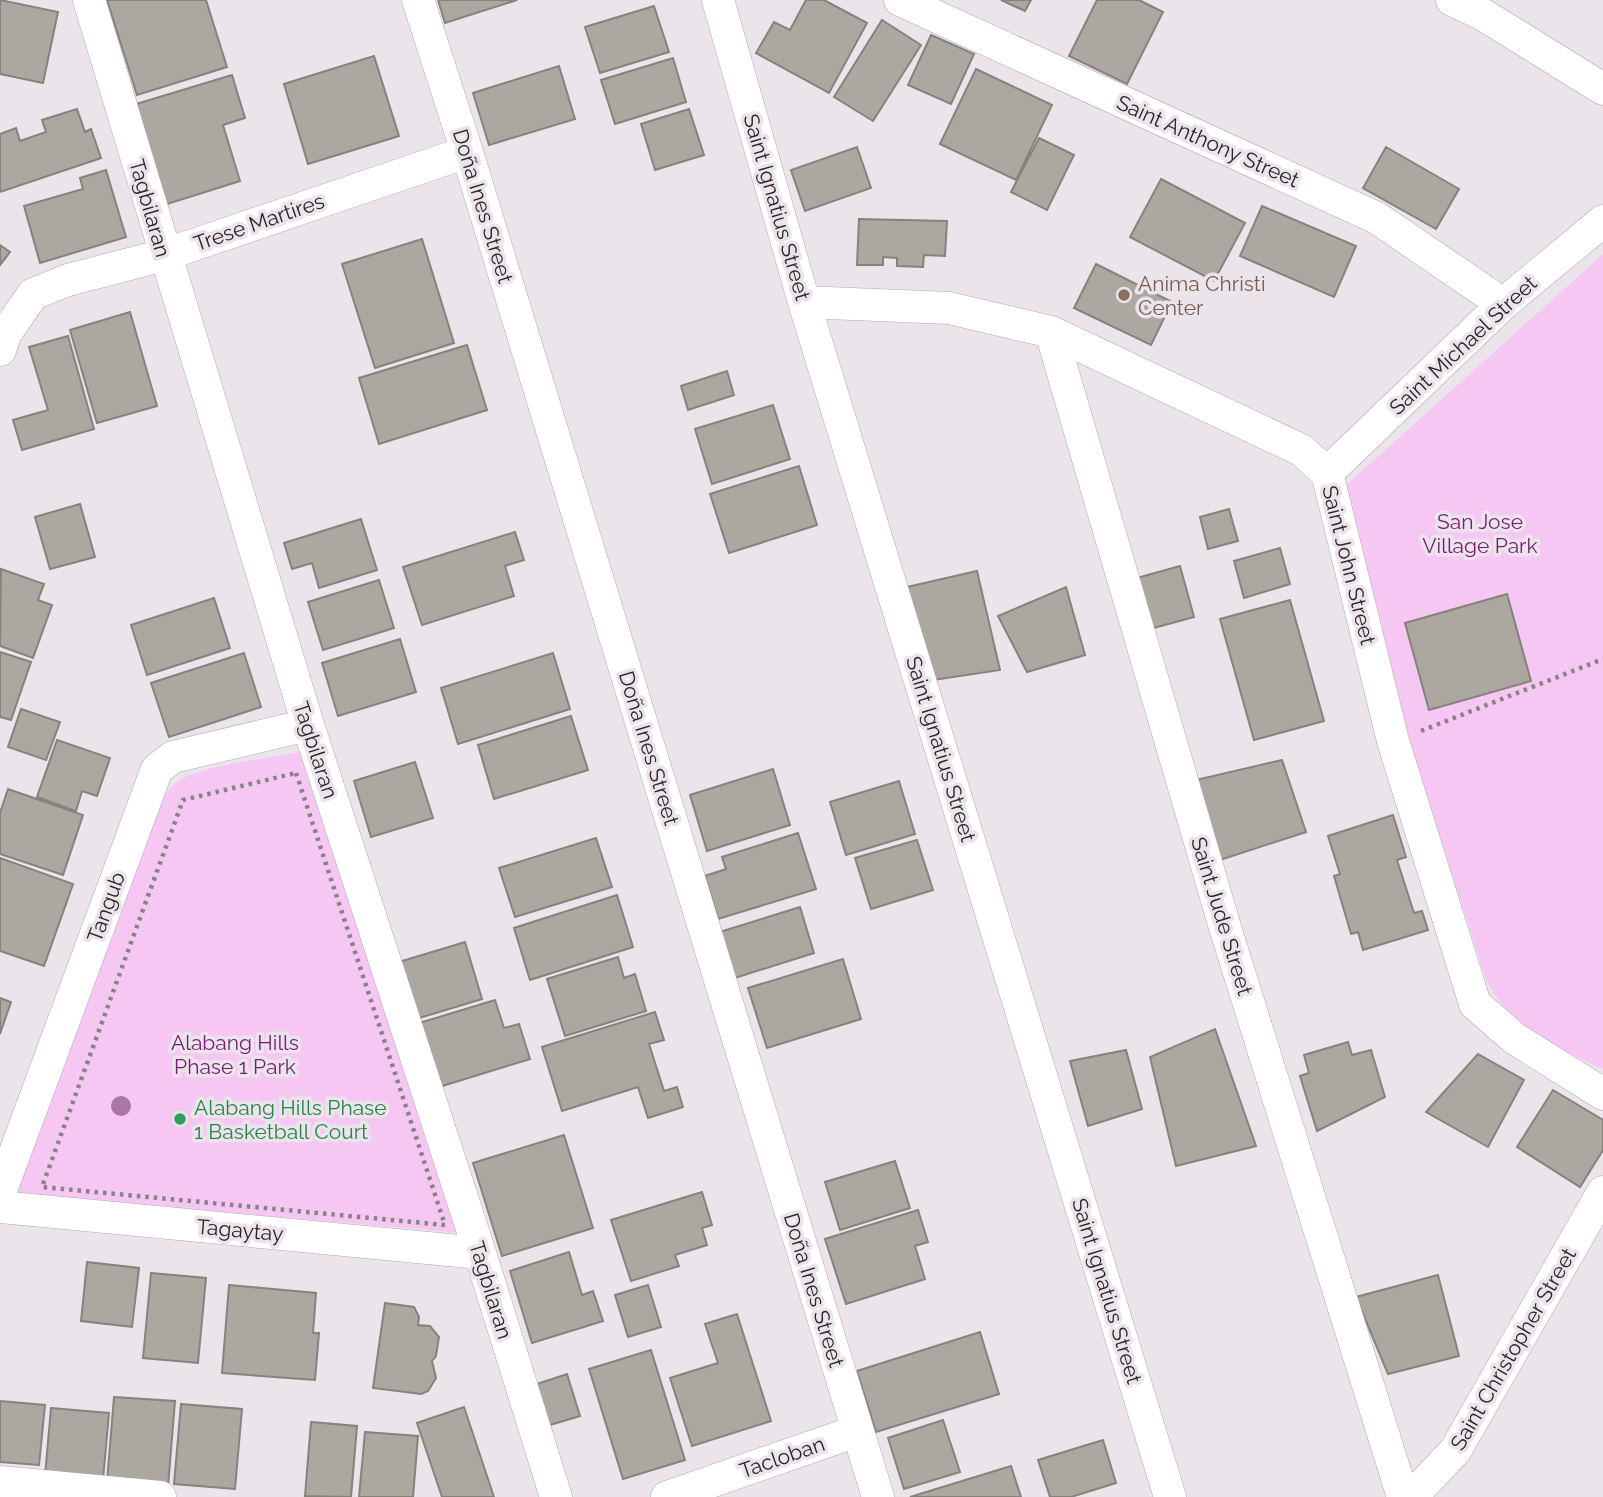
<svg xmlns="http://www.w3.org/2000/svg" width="1603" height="1497" viewBox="0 0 1603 1497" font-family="Raleway,sans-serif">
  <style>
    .green { fill: #f7c7f4 }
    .building { fill: #aca7a1; stroke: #87827c; stroke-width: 2 }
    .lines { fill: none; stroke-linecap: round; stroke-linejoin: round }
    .street-casing { stroke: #b0aaaf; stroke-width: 33 }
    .path { stroke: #888387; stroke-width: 4.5; stroke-dasharray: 3.5 5; stroke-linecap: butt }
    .street { stroke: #fff; stroke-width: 32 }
    .tree { fill: #ab77aa }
    .education-dot { fill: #8d6e63; stroke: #ebe4ea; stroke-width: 2.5 }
    .leisure-dot { fill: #2e9e5b; stroke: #ebe4ea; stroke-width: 2.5 }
    .labels { text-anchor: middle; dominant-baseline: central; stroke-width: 7; stroke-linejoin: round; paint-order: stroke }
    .street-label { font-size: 21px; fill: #2a272a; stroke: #ebe4ea }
    .education-label { font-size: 21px; fill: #785e54; stroke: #ebe4ea; text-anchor: start }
    .park-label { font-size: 21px; fill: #761d75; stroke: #ebe4ea }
    .leisure-label { font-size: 21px; fill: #27864d; stroke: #ebe4ea; text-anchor: start }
  </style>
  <rect width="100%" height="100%" fill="#ebe4ea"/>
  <!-- green -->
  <path class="green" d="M1603,254V1069C1562,1051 1508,1023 1487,982L1414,755L1341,490Z
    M301,752L464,1233L17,1194L155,810C162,799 167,789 179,781C200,765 272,758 301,752Z"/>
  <!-- building -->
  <path class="building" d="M0,0L58,12L43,83L0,74Z
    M107,0H206L227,67L137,95Z
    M438,0H517L445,23Z
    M806,0H824L867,23L829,93L756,53L774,22L790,30Z
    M1001,0H1031L1025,11Z
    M1097,0H1139L1163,12L1127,84L1069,56Z
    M654,6L669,52L600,73L585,27Z
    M882,20L921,45L873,121L834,97Z
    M931,35L974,54L951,104L908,85Z
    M374,56L399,136L308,164L284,84Z
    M673,58L686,102L615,124L601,80Z
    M559,66L575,119L489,145L473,93Z
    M976,69L1052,105L1016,180L940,144Z
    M232,75L245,118L223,125L240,181L164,205L133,105Z
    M77,109L85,132L91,129L101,158L0,192V134L16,128L20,141L46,132L42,120Z
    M689,109L704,155L655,170L641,124Z
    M1039,138L1074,155L1047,210L1011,192Z
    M857,147L871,188L805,211L791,170Z
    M1386,147L1459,189L1436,229L1363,188Z
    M106,170L126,237L40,263L24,206L83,189L80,178Z
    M1161,179L1245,223L1214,281L1130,237Z
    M1262,206L1356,246L1334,297L1240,256Z
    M859,219L947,221L945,256L924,255L923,267L897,266V258L883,257V265H857Z
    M422,239L454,343L375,368L342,264Z
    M0,245L10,252L0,265Z
    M1096,264L1172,302L1151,345L1074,308Z
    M130,312L157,406L97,423L70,330Z
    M68,336L94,429L22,450L13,420L48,410L29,347Z
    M467,345L487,410L379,444L359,378Z
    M727,371L734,395L688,410L681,386Z
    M773,405L790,459L712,484L695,429Z
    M799,466L817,525L729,553L710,494Z
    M80,504L95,557L50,569L35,517Z
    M1229,509L1238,541L1208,549L1200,517Z
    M361,519L377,570L319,588L312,563L292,569L284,543Z
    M515,532L524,560L505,566L514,596L422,625L403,567Z
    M1280,548L1290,584L1244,598L1234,561Z
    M1180,566L1194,617L1150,629L1137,578Z
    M1,569L44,584L38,600L52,605L33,658L0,646Z
    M977,571L1000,670L934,680L907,587Z
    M379,580L394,628L323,650L308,602Z
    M1066,587L1085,655L1027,672L998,616Z
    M1507,594L1531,681L1429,710L1405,623Z
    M214,598L230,648L147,675L131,625Z
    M1290,600L1324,721L1254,740L1220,619Z
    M400,639L416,692L338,716L322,663Z
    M0,652L31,662L11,720L0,717Z
    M244,653L261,707L169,737L151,683Z
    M553,653L570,709L458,744L441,688Z
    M21,709L60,722L46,760L8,747Z
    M571,716L588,770L494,799L478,745Z
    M57,740L110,758L97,796L82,791L76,811L37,797Z
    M1282,760L1306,832L1220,860L1196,780Z
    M415,762L433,818L371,837L354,781Z
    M773,769L790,825L707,851L690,795Z
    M899,781L915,834L846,855L830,802Z
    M8,789L83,815L63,875L0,854V813Z
    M1393,815L1406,857L1397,860L1414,913L1422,911L1428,930L1363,950L1358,932L1351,934L1334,876L1340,874L1328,836Z
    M798,833L816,889L718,919L705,876L726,869L722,857Z
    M596,838L612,887L515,917L499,868Z
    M917,840L933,890L871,909L855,858Z
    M0,858L73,884L44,966L0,951Z
    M617,895L633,947L530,980L514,928Z
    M800,907L814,953L735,978L720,932Z
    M465,942L482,999L416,1019L399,962Z
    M618,957L624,978L635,974L646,1011L565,1036L547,979Z
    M843,959L861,1019L767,1048L748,988Z
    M0,998L11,1002L0,1034Z
    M495,1000L504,1028L519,1024L530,1059L436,1088L416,1024Z
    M655,1012L664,1040L649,1044L664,1091L677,1087L683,1107L648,1118L638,1087L562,1111L542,1047Z
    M1215,1029L1256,1146L1176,1166L1150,1057Z
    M1348,1042L1352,1055L1371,1050L1385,1097L1317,1131L1300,1076L1309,1073L1304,1055Z
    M1126,1050L1142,1109L1088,1126L1070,1061Z
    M1478,1054L1524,1080L1488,1147L1426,1112Z
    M1553,1090L1603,1120V1150L1580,1187L1517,1147Z
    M564,1135L593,1228L502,1256L473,1163Z
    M895,1161L910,1208L840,1230L825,1182Z
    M702,1192L712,1225L702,1228L707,1245L675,1255L679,1266L631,1281L611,1220Z
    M918,1210L928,1242L915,1246L925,1279L846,1304L825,1239Z
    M569,1252L582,1295L593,1291L603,1321L532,1343L510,1271Z
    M87,1262L139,1268L132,1327L81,1321Z
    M151,1273L206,1278L198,1363L143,1358Z
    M1438,1275L1459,1356L1388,1374L1356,1297Z
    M229,1285L316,1293L313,1333H319L315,1380L222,1373Z
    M648,1285L661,1327L628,1337L615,1295Z
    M385,1303L414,1307L419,1317L418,1325L430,1326L439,1337L436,1356L432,1361L436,1378L428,1391L421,1394L373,1388Z
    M737,1314L771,1421L692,1446L670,1378L718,1363L705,1324Z
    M980,1332L999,1394L876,1432L857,1371Z
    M651,1350L685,1460L623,1479L589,1369Z
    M567,1374L580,1416L540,1428L528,1387Z
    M114,1397L175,1401L168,1487L107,1482Z
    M0,1401L45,1405L39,1465L0,1462Z
    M181,1404L242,1409L235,1489L174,1484Z
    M464,1407L494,1497H442L417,1423Z
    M51,1408L109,1413L103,1480L45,1476Z
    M943,1420L960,1472L904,1489L888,1438Z
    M311,1422L357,1426L351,1497L305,1496Z
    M365,1432L418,1436L413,1497H359Z
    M1103,1440L1116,1483L1071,1497H1050L1038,1460Z
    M1011,1466L1021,1497H910Z"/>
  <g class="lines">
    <defs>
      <path id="street" d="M89,0L308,725L480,1253L556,1497
        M418,0L467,152L878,1497
        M718,0L804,302L1170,1497
        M900,0L1377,218L1503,304
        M1452,0L1482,14L1603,89
        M804,302L949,308L1051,332L1301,450L1327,473L1393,741L1475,1004L1514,1038L1603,1094
        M1051,332L1224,924L1403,1497
        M0,350L6,333L33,294L68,280L164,255L467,152
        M1327,473L1503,304L1603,221
        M0,1193L157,769L173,757L308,725
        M0,1207L480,1253
        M0,1482L160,1497
        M667,1497L857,1431
        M1411,1497L1455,1451L1603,1192"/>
    </defs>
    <!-- street casing -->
    <use href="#street" class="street-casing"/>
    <!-- path -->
    <path class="path" d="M1421,731L1603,659
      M296,773L445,1225L42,1187L183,800Z"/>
    <!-- street -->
    <use href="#street" class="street"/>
  </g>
  <!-- trees -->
  <circle class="tree" cx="121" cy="1106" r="10"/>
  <!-- markers -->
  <circle class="education-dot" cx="1124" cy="295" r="7"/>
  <circle class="leisure-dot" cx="180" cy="1119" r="7"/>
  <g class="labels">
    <!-- street labels -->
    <g class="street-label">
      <text transform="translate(1208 141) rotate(24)">Saint Anthony Street</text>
      <text transform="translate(483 206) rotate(73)">Doña Ines Street</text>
      <text transform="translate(777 207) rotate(74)">Saint Ignatius Street</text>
      <text transform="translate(150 208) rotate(74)">Tagbilaran</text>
      <text transform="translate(259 222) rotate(-19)">Trese Martires</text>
      <text transform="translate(1463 345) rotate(-43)">Saint Michael Street</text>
      <text transform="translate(1349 565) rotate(76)">Saint John Street</text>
      <text transform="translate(649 748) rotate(73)">Doña Ines Street</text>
      <text transform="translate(941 749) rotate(73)">Saint Ignatius Street</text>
      <text transform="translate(316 750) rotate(72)">Tagbilaran</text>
      <text transform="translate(106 907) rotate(-70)">Tangub</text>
      <text transform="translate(1222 916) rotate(73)">Saint Jude Street</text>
      <text transform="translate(240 1230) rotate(5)">Tagaytay</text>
      <text transform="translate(491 1290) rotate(73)">Tagbilaran</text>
      <text transform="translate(814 1290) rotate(73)">Doña Ines Street</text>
      <text transform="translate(1107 1291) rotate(73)">Saint Ignatius Street</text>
      <text transform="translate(1513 1349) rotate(-60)">Saint Christopher Street</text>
      <text transform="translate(782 1457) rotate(-19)">Tacloban</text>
    </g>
    <!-- education labels -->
    <g class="education-label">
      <text x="1138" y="283">Anima Christi<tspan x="1138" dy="24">Center</tspan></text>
    </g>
    <!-- park labels -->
    <g class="park-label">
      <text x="1480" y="521">San Jose<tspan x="1480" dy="24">Village Park</tspan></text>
      <text x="235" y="1042">Alabang Hills<tspan x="235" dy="24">Phase 1 Park</tspan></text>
    </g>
    <!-- leisure labels -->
    <g class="leisure-label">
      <text x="194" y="1107">Alabang Hills Phase<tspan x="194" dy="24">1 Basketball Court</tspan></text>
    </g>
  </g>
</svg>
